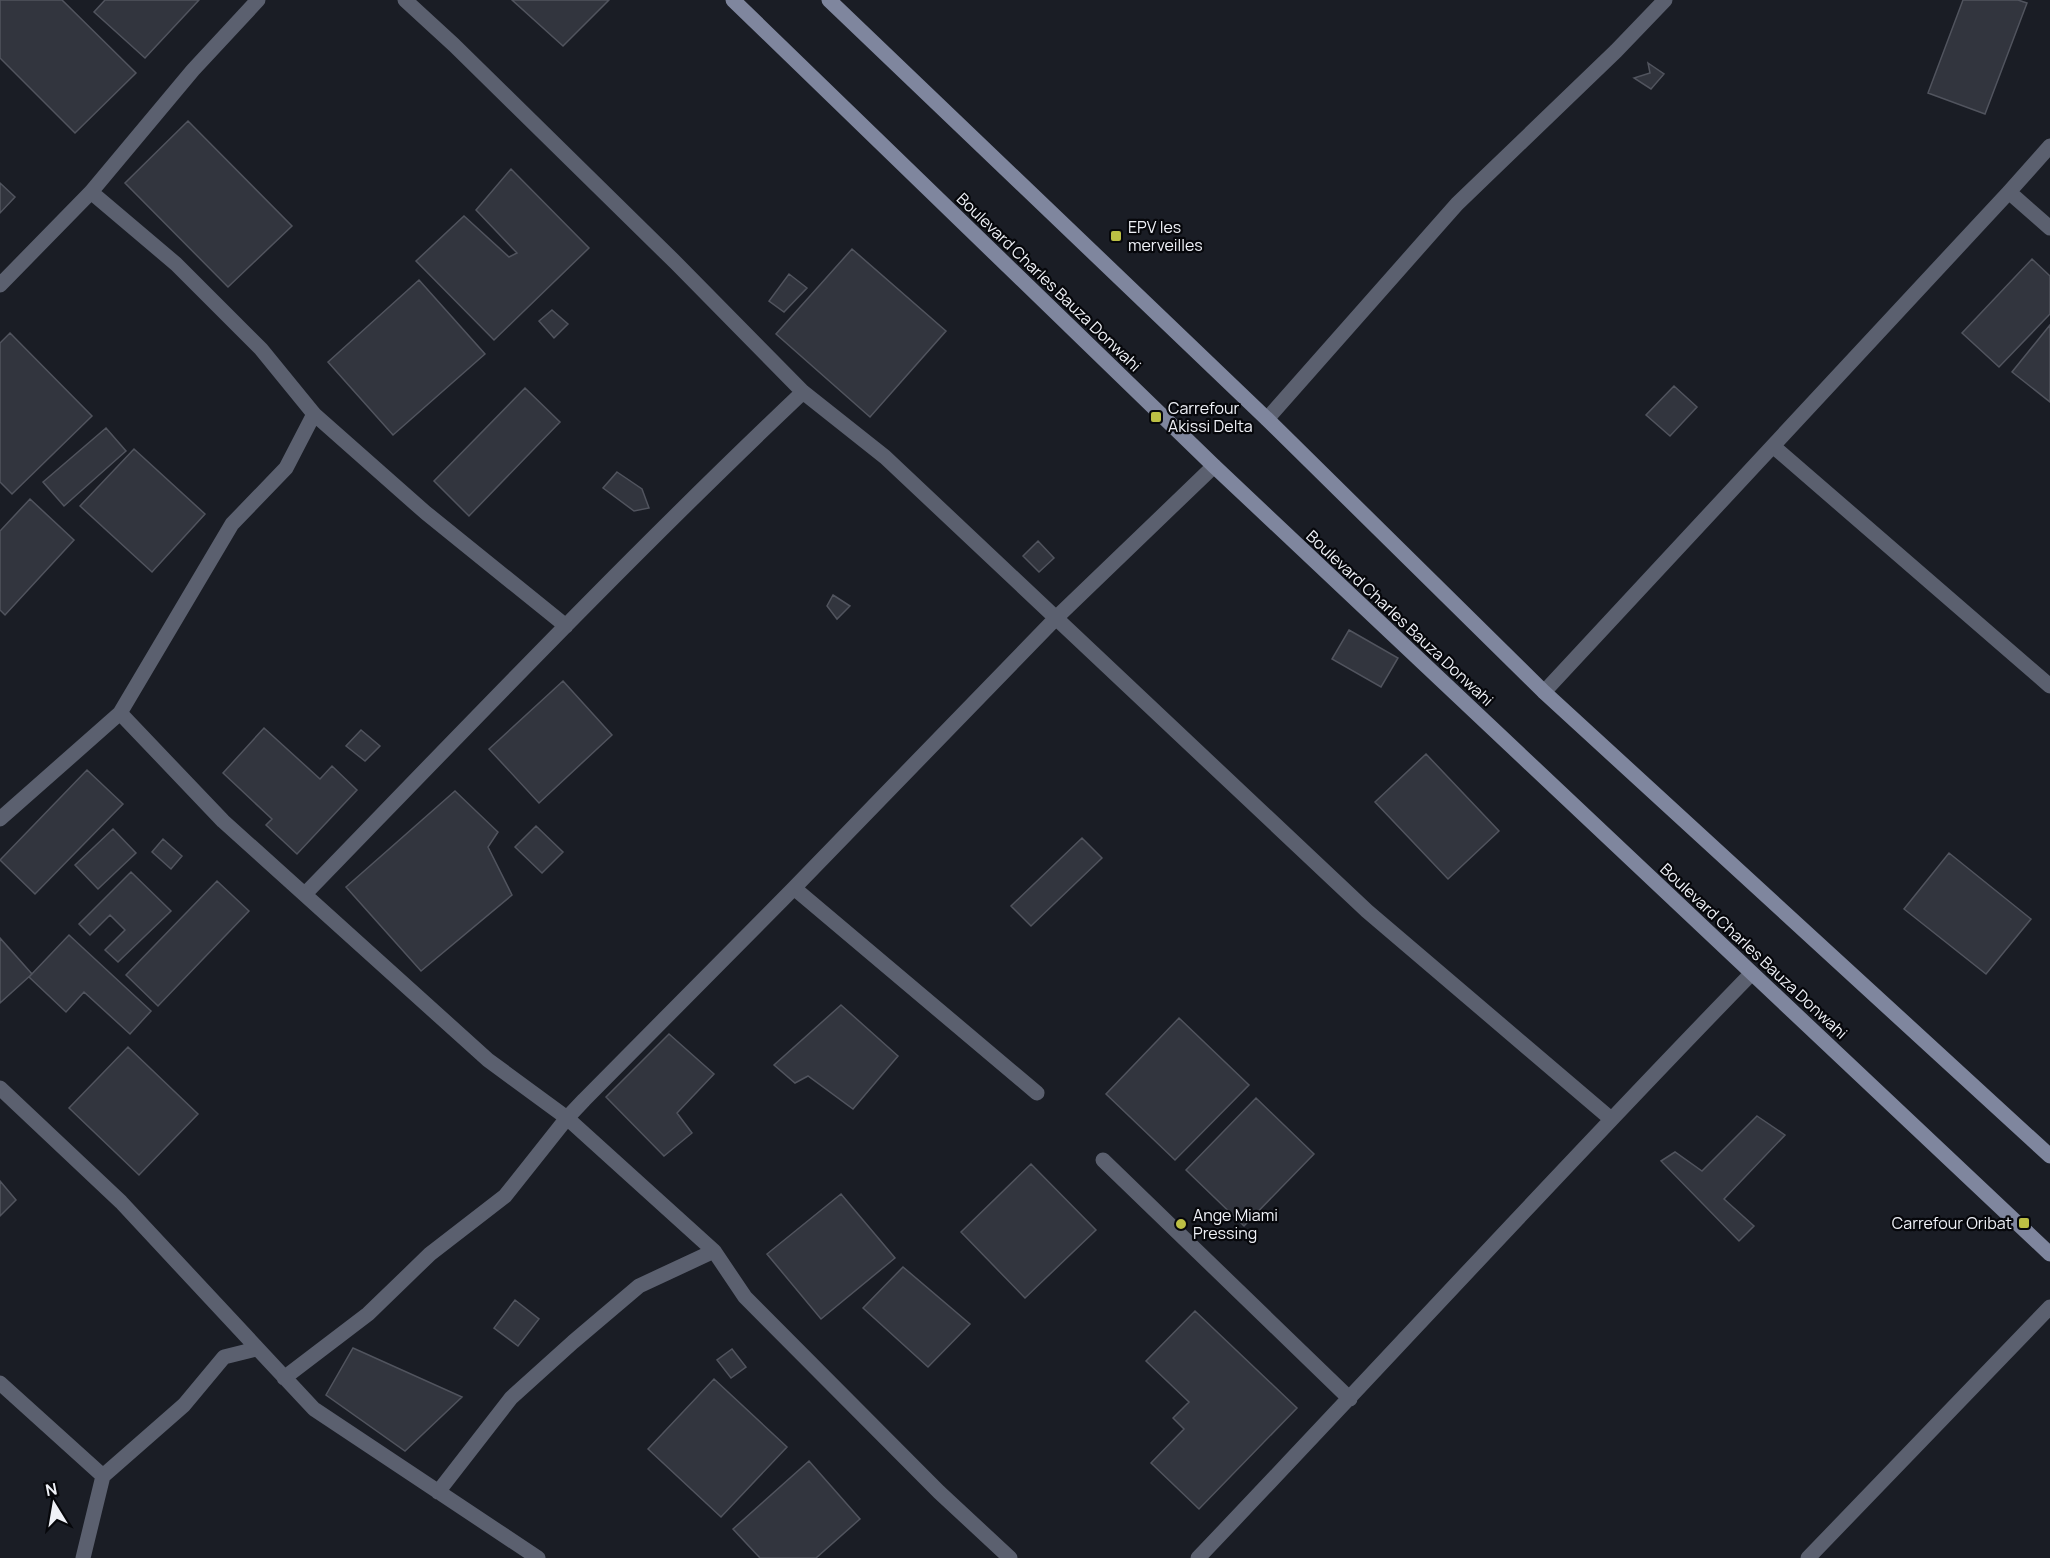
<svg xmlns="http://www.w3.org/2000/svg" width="2050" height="1558" viewBox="0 0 2050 1558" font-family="Manrope,sans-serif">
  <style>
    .building { fill: #32353e; stroke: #51545e; stroke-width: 1.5 }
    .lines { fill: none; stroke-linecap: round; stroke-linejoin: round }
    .minor { stroke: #5b606f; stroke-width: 15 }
    .secondary { stroke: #7f869e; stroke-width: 15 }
    .poi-dot { fill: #bcbf44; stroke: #06070b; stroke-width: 2 }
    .labels { text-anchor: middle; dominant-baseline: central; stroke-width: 4.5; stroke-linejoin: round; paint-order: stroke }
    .poi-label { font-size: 16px; fill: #eff1f7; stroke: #06070b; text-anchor: start }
    .street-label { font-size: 16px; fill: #eff1f7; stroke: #06070b }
  </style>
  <rect width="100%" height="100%" fill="#1a1d25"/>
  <!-- building -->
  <path class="building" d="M0,0H62L136,73L75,133L0,58Z
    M105,0H199L145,58L94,12Z
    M512,0H609L563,46Z
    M1963,0H2018L2027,3L1985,114L1928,93Z
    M1648,63L1664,74L1651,89L1634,78L1650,73Z
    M188,121L292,226L228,287L125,183Z
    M511,169L589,248L494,340L416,261L464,216L509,257L517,253L476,210Z
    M0,183L15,197L0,213Z
    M852,249L946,331L870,417L776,334Z
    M2032,259L2050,276V314L1999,367L1962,333Z
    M789,274L807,288L784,312L769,301Z
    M419,280L485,354L393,435L328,362Z
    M552,310L568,324L554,338L539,321Z
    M2050,325V402L2012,372Z
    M10,333L92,416L12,494L0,482V343Z
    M1674,386L1697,407L1670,436L1646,415Z
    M525,388L560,422L469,516L434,481Z
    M106,428L126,451L64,506L43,482Z
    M134,449L205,514L152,572L80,506Z
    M617,472L642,489L649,508L634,511L603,488Z
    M30,499L74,540L5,615L0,610V531Z
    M1038,541L1054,558L1039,572L1023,556Z
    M833,595L850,606L837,619L827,606Z
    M1349,630L1398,658L1381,687L1332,659Z
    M563,681L612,735L539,803L489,749Z
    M264,728L320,779L332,766L357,790L297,854L266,825L272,819L223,773Z
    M361,730L380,746L365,761L346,746Z
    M1426,754L1499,831L1448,879L1375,802Z
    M87,770L123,804L35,894L0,860Z
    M455,791L498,832L488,847L512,895L421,971L346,887Z
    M536,826L563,852L542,873L515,847Z
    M113,829L136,853L98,889L75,865Z
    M1082,838L1102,858L1031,926L1011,906Z
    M163,839L182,856L171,869L152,852Z
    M1949,853L2031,919L1986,974L1904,909Z
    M131,872L171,911L118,962L105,950L125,930L110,915L90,935L79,924Z
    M217,881L249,911L158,1006L126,975Z
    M69,935L151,1011L130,1034L84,992L66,1012L29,977Z
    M0,938L32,974L0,1003Z
    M841,1005L898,1056L853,1109L808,1076L795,1083L774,1065Z
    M1179,1018L1249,1085L1175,1160L1106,1094Z
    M669,1034L714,1074L677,1113L692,1133L664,1156L606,1097Z
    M128,1047L198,1114L139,1175L69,1108Z
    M1256,1098L1314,1154L1244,1226L1186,1170Z
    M1757,1116L1785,1135L1724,1199L1754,1226L1739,1241L1661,1161L1675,1152L1702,1171Z
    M1031,1164L1096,1230L1025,1298L961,1232Z
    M0,1181L16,1200L0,1216Z
    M841,1194L895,1258L821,1319L767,1254Z
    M903,1267L970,1324L928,1367L863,1308Z
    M515,1300L539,1319L518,1346L494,1328Z
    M1195,1311L1297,1408L1199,1509L1151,1463L1184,1429L1173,1418L1189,1402L1146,1361Z
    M353,1348L462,1397L405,1451L326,1395Z
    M732,1349L746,1367L731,1378L717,1360Z
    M714,1379L787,1447L721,1517L648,1449Z
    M809,1461L860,1519L816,1558H760L733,1529Z"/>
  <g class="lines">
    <!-- minor -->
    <path class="minor" d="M405,0L454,45L676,263L803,392L885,457L1367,911L1611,1119
      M91,192L176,264L261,349L314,414L426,513L566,626
      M2009,192L2050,228
      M0,285L91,192L193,70L258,0
      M1267,419L1457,204L1616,51L1665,0
      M1773,446L2050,686
      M1544,692L2009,192L2050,146
      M120,713L223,821L488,1060L567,1118L714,1251
      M0,819L120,713L232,524L286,468L314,414
      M794,888L1037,1093
      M305,894C469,725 632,554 803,392
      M0,1088L121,1202L314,1409L538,1558
      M1103,1160L1350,1399
      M284,1378L368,1314L430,1254L505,1196L567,1118L584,1100L794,888L1057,617L1214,466
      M0,1383L103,1476L184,1405L224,1357L256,1349
      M438,1492L511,1398L573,1342L639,1286L714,1251L745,1297L939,1492L1010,1558
      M83,1558L103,1476
      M1198,1558C1383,1364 1564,1166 1751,974
      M1808,1558L2050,1307"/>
    <!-- secondary -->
    <path class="secondary" d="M733,0L1214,466L2050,1254
      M829,0L1267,419L1544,692L2050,1156"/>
  </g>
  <!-- markers -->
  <g class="poi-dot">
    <rect x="1110" y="230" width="12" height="12" rx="3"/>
    <rect x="1150" y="411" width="12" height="12" rx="3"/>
    <rect x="2018" y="1217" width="12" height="12" rx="3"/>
    <circle cx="1181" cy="1224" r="6"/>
  </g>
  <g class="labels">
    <!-- poi labels -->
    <g class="poi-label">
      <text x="1128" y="227">EPV les<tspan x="1128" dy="18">merveilles</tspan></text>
      <text x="1168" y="408">Carrefour<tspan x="1168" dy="18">Akissi Delta</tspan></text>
      <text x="1193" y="1215">Ange Miami<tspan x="1193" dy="18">Pressing</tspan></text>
      <text x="2012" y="1223" text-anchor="end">Carrefour Oribat</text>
    </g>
    <!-- street labels -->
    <g class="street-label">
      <text transform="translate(1049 282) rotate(44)">Boulevard Charles Bauza Donwahi</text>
      <text transform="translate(1400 618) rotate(43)">Boulevard Charles Bauza Donwahi</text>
      <text transform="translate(1754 951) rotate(43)">Boulevard Charles Bauza Donwahi</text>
    </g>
  </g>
  <!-- north arrow -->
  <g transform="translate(54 1504) rotate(349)" stroke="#06070b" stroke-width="4.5" paint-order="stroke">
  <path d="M0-4.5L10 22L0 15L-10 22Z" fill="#eff1f7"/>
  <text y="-9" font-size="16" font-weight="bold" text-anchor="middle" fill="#eff1f7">N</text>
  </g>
</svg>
